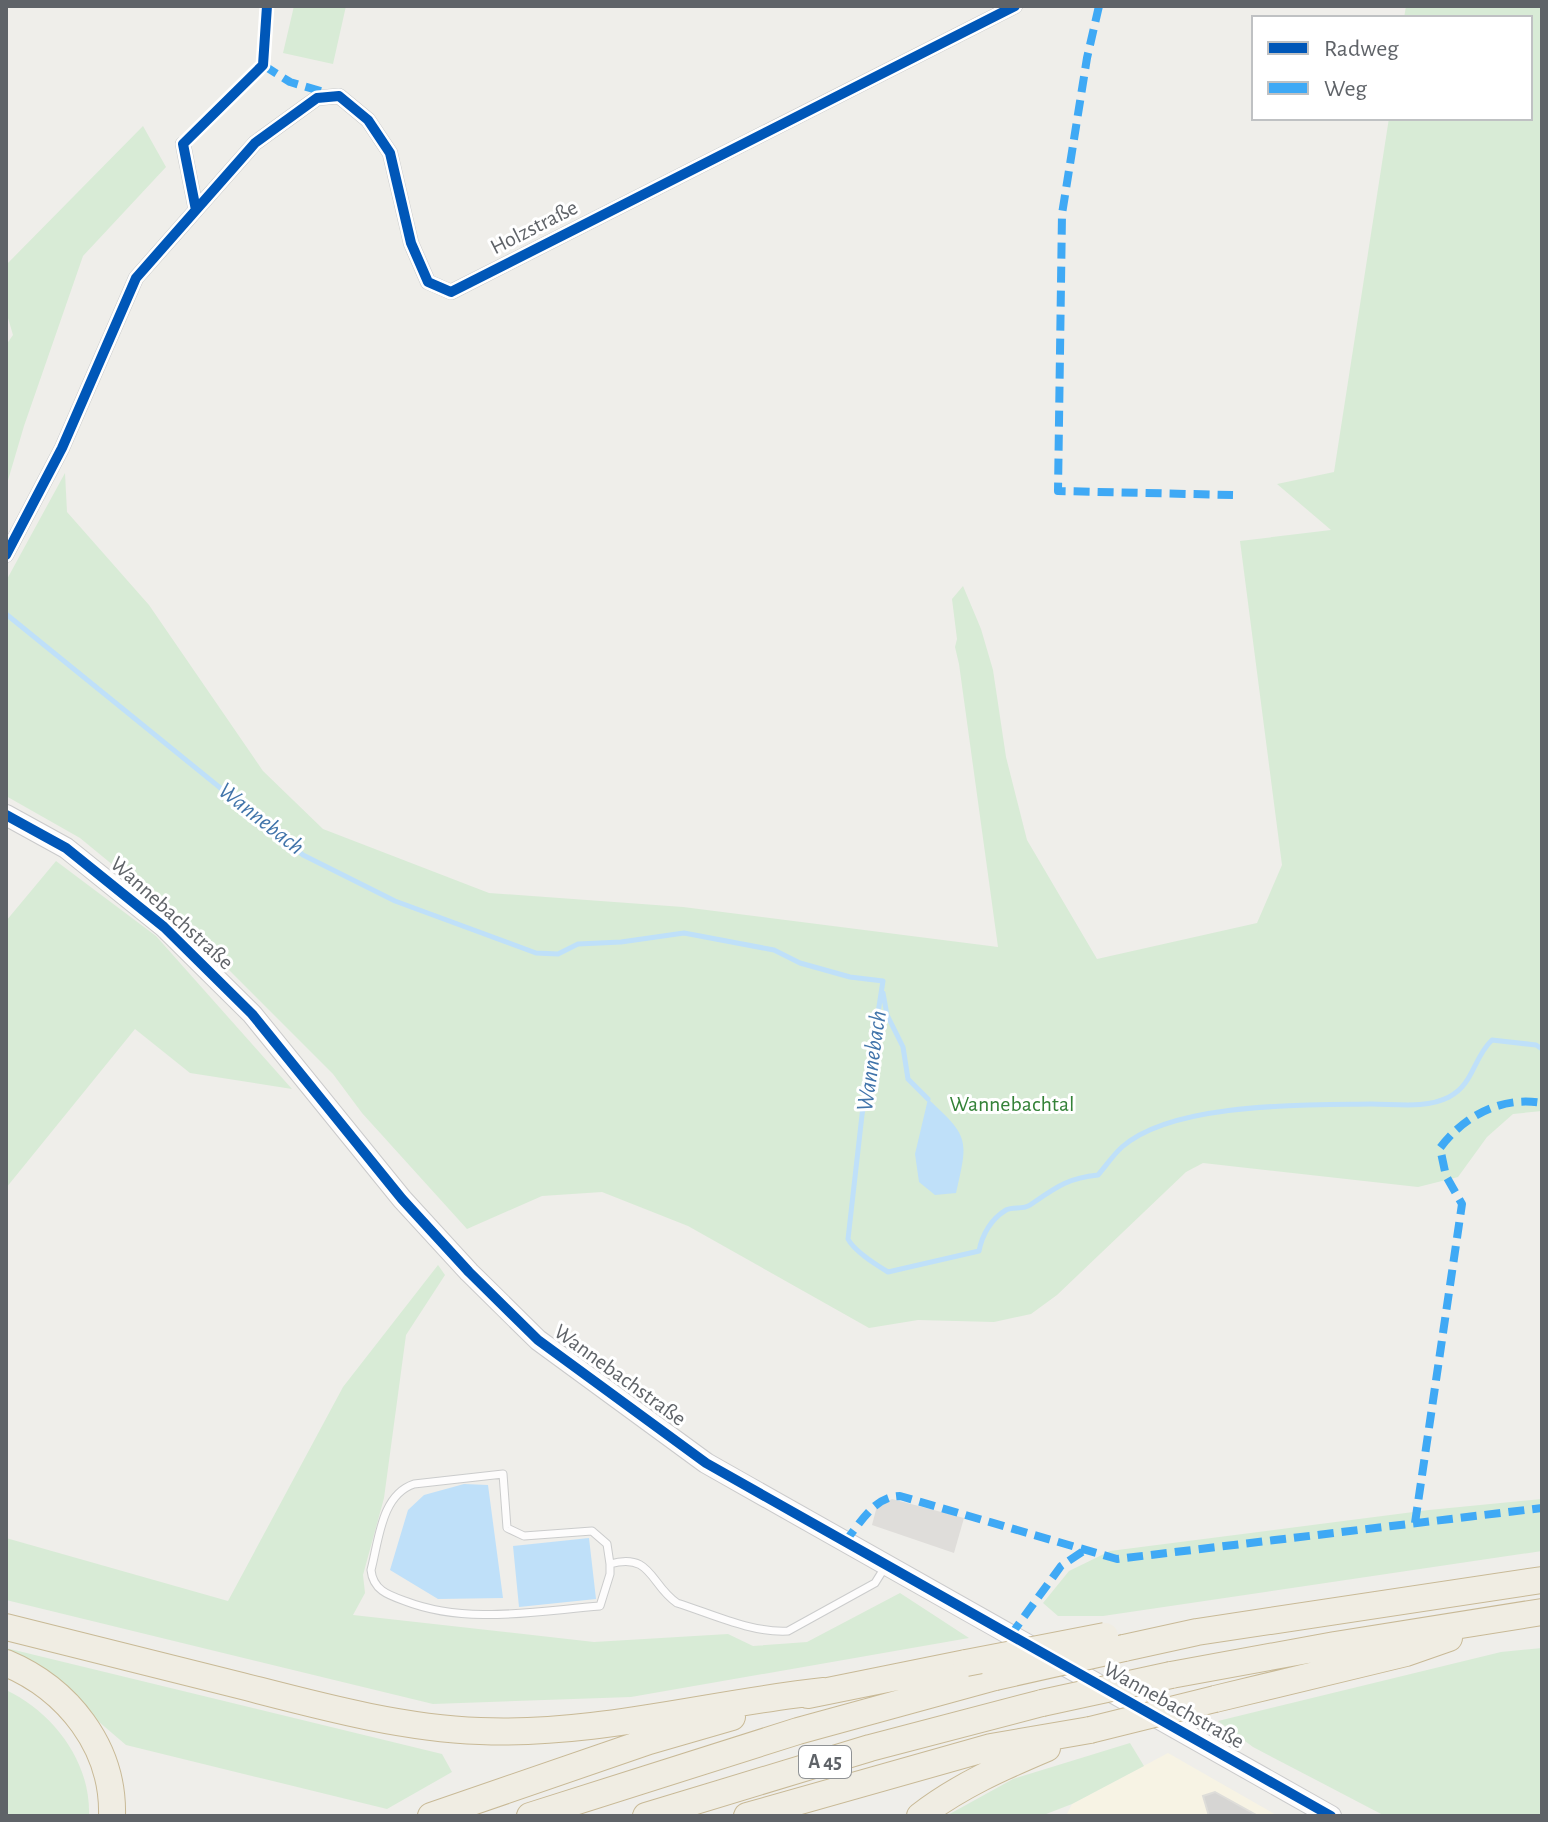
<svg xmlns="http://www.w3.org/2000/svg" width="1548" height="1822" viewBox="0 0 1548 1822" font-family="'Alegreya Sans',sans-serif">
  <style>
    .commercial { fill: #f7f3e4 }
    .industrial { fill: #dfddda }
    .green { fill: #d8ebd6 }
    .water { fill: #bfe0f9 }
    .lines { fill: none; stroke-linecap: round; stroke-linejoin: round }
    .stream { stroke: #bfe0f9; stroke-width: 5 }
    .building { fill: #d6d5d3; stroke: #deddd9; stroke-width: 2 }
    .service-casing { stroke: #cbcccc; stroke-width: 9 }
    .minor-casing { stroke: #cbcccc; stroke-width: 16 }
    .secondary-casing { stroke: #cacacb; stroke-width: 22 }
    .motorway-casing { stroke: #c8b996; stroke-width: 28 }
    .service { stroke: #fdfcfc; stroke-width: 7 }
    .minor { stroke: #fdfcfc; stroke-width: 14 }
    .secondary { stroke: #fdfcfc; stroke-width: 20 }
    .motorway { stroke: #f0ede3; stroke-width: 26 }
    .motorway-bridge-casing { stroke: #c8b996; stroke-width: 28; stroke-linecap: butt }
    .motorway-bridge { stroke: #f0ede3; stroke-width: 26 }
    .quiet { stroke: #3fa9f5; stroke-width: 8; stroke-dasharray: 16 8; stroke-linecap: butt }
    .cycleway-casing { stroke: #fff; stroke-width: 15 }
    .cycleway { stroke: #0057b8; stroke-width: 10 }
    .labels { text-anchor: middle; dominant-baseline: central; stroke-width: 6; stroke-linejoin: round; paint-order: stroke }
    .shield { fill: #fff; stroke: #8f9295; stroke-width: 2 }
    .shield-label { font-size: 20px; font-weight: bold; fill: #5f6368 }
    .street-label { font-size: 22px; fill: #5f6368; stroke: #fff }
    .park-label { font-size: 22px; fill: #348238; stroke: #fff }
    .water-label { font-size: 24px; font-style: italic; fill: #4174aa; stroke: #fff }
  </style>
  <rect width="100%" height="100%" fill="#efeeea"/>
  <!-- commercial -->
  <path class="commercial" d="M1168,1753L1278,1816H1066L1072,1804Z"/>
  <!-- industrial -->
  <path class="industrial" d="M892,1499L964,1518L954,1553L872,1525L877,1506Z"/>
  <!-- green -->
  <path class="green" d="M294,6H346L333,64L283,53Z
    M1406,6H1542V1111L1513,1114L1487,1137L1458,1177L1418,1187L1203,1163L1186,1172L1057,1295L1031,1314L994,1322L918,1320L869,1328L688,1226L602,1192L542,1196L467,1229L362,1113L333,1074L175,916L80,838L6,796V581L65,473L67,512L149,605L263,771L323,829L489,893L683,907L998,947L959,664L955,647L957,639L952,599L963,586L981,629L993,670L1006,757L1027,840L1097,959L1257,923L1282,865L1240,541L1331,530L1277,484L1334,472L1389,118H1530V18H1404Z
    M143,126L166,167L83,256L24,426L6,487V345L13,335L6,311V265Z
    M56,861L156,936L292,1089L190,1073L135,1029L6,1188V921Z
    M438,1265L445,1275L406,1335L384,1498L363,1575L365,1593L353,1615L594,1642L728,1634L753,1646L807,1642L900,1593L969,1638L631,1697L433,1704L6,1600V1538L228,1601L343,1387Z
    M1542,1499V1551L1103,1616H1058L1043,1603L1069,1571L1110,1551L1429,1510Z
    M6,1648L442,1754L452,1772L387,1809L126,1745L36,1668L6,1657Z
    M1542,1648V1816H1385L1253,1747L1218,1721L1501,1652Z
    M6,1690C54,1713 91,1762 89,1816H6Z
    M1130,1743L1144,1766L1072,1804L1041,1816H946L1013,1779Z"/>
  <!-- water -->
  <path class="water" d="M928,1099C970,1137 968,1140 956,1193L935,1195L919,1182L915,1154Z
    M464,1484L488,1485L503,1598L438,1599L390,1570L408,1510L424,1495Z
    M589,1538L596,1599L519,1607L513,1546Z"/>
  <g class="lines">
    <!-- stream -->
    <path class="stream" d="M6,614L303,855L395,901L536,953L558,954L578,944L621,942L684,933L774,950L800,963L850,977L883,981L862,1115L848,1239C854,1251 875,1264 888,1272L979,1251C982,1235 991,1219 1006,1210C1013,1206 1023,1210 1030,1205C1055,1188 1067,1178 1098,1175C1106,1166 1113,1155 1122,1147C1173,1102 1305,1105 1371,1104C1397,1104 1426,1109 1449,1097C1474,1084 1473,1058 1492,1040L1536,1045L1542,1049
      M883,993L887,1015L903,1047L908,1079L928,1099"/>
  </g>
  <!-- building -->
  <path class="building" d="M1215,1792L1258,1816H1209L1203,1796Z"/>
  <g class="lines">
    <defs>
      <path id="service" d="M610,1564V1574L600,1606C536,1611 467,1625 405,1601C388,1595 373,1590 371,1570C379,1540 381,1495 414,1484L503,1474L507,1528L524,1536L592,1531L607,1544L610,1564C652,1552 650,1585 677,1603C712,1614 751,1633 788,1631L875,1583L885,1567"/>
      <path id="minor" d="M183,144L196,210
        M6,555L62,448L136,278L255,143L317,98L339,96L368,120L390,153L411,243L428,282L451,292L1015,6"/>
      <path id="secondary" d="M6,815L66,848L164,927L252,1014L402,1199L469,1272L538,1340L706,1463L1331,1816"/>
      <path id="motorway" d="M6,1627C85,1647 163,1666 242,1686C320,1706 400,1728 480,1731C596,1736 710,1703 824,1691
        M1124,1648L1197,1632L1542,1580
        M6,1663C68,1689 114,1747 112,1816
        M1171,1675L1335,1645L1542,1612
        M808,1695L966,1663
        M1215,1699L1406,1653L1449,1638
        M431,1816L649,1741L732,1717
        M530,1816L798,1731L995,1677
        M646,1816L870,1748L1042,1703
        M747,1816L991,1747L1090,1730
        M920,1816C959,1786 1002,1767 1047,1748"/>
    </defs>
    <!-- service casing -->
    <use href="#service" class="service-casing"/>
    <!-- minor casing -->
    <use href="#minor" class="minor-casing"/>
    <!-- secondary casing -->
    <use href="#secondary" class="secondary-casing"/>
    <!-- motorway casing -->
    <use href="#motorway" class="motorway-casing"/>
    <!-- service -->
    <use href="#service" class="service"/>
    <!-- minor -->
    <use href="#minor" class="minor"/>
    <!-- secondary -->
    <use href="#secondary" class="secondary"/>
    <!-- motorway -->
    <use href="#motorway" class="motorway"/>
    <defs>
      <path id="motorway-bridge" d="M966,1663L1105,1636
        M995,1677L1124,1648
        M1042,1703L1171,1675
        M1090,1730L1215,1699"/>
    </defs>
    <!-- motorway-bridge casing -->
    <use href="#motorway-bridge" class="motorway-bridge-casing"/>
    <!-- motorway-bridge -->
    <use href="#motorway-bridge" class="motorway-bridge"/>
    <!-- quiet -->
    <path class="quiet" d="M1099,6L1087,58L1062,214L1058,491L1233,495
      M263,65L290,82L327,93
      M1415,1523L1462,1204L1446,1176L1440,1148C1464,1116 1501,1096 1542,1103
      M844,1543C860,1524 874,1496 900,1496L1117,1559L1542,1508
      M1010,1636L1061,1566L1085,1550"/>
    <defs>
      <path id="cycleway" d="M196,210L183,144L263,65L267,6
        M6,555L62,448L136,278L255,143L317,98L339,96L368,120L390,153L411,243L428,282L451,292L1015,6
        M6,815L66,848L164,927L252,1014L402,1199L469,1272L538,1340L706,1463L1331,1816"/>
    </defs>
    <!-- cycleway casing -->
    <use href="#cycleway" class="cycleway-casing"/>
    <!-- cycleway -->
    <use href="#cycleway" class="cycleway"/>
  </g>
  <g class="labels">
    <!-- shield labels -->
    <rect class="shield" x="799" y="1746" width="52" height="32" rx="6"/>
    <g class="shield-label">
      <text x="825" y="1762">A 45</text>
    </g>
    <!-- street labels -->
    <g class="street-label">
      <text transform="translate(534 227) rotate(-27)">Holzstraße</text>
      <text transform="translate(172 913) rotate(42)">Wannebachstraße</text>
      <text transform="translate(620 1375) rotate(36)">Wannebachstraße</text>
      <text transform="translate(1174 1705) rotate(29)">Wannebachstraße</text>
    </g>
    <!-- park labels -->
    <g class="park-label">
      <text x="1012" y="1104">Wannebachtal</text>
    </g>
    <!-- water labels -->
    <g class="water-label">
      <text transform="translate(261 819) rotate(38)">Wannebach</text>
      <text transform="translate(872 1061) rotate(-82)">Wannebach</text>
    </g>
  </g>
  <!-- border -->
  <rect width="1548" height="1822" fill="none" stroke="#5f6368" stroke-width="16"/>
  <!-- legend -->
  <rect x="1252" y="16" width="280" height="104" fill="#ffffff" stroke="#bfc1c3" stroke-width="2"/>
  <rect x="1268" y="42" width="40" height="12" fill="#0057b8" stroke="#bfc1c3" stroke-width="2"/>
  <text x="1324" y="56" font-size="24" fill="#5f6368">Radweg</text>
  <rect x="1268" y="82" width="40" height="12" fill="#3fa9f5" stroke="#bfc1c3" stroke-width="2"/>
  <text x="1324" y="96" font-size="24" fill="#5f6368">Weg</text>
</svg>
